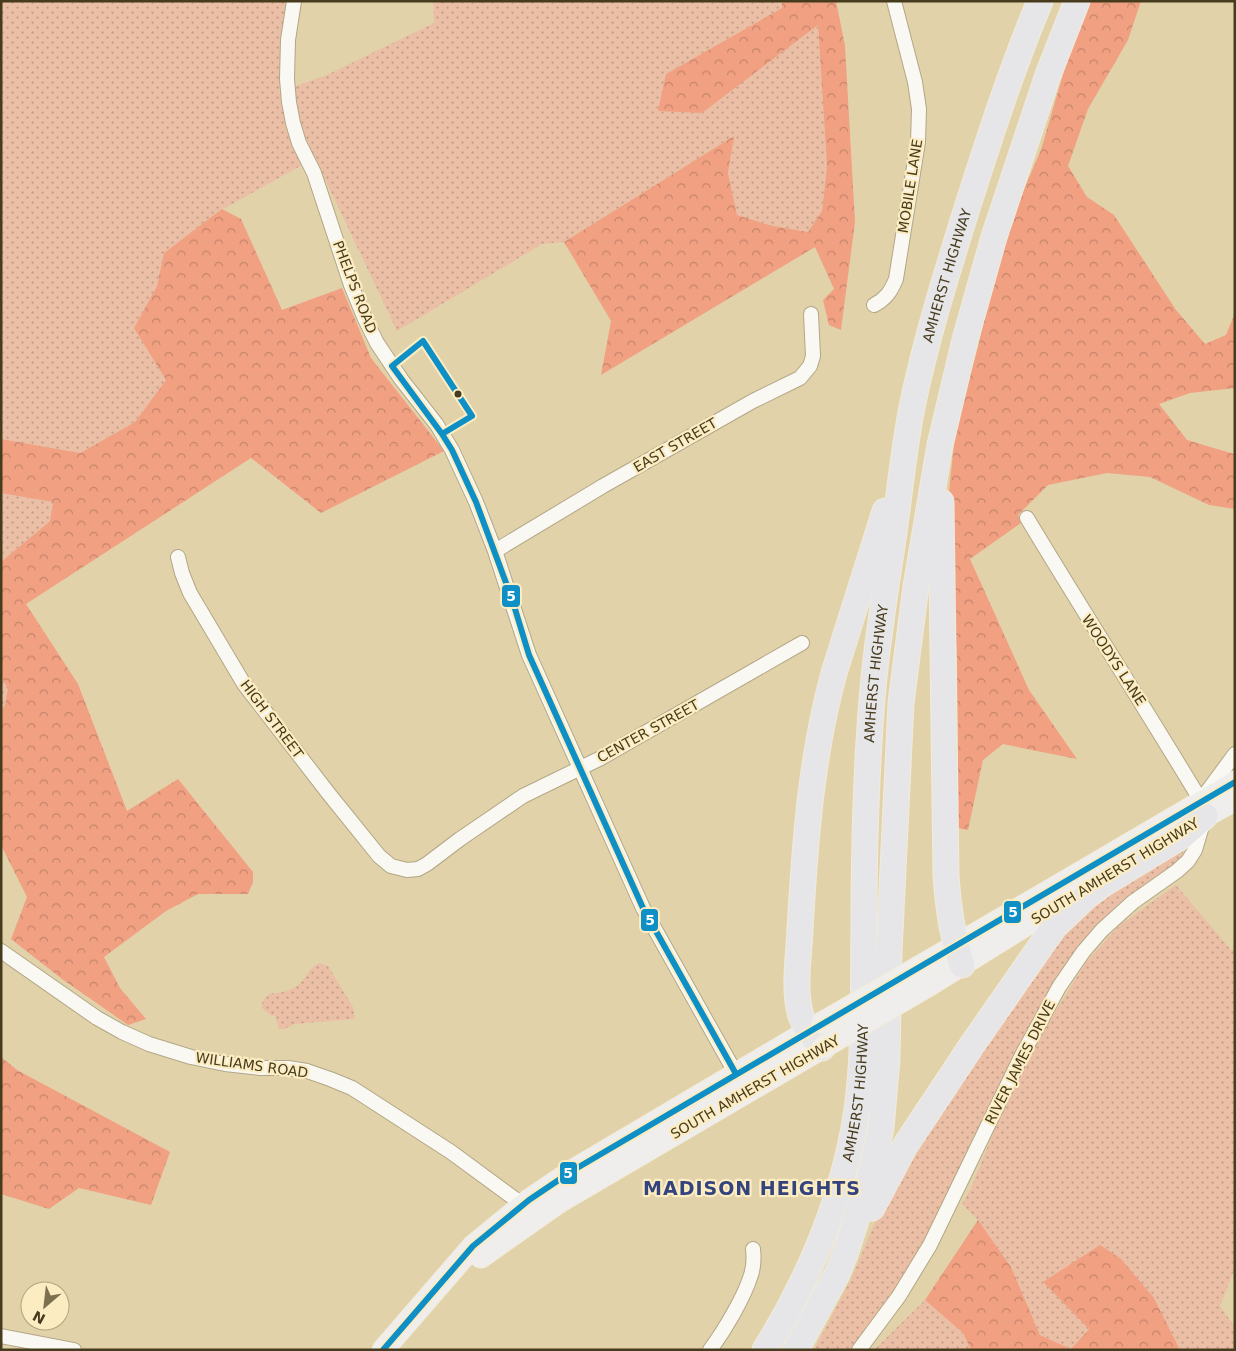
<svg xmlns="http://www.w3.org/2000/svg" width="1236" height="1351" viewBox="0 0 1236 1351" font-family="'DejaVu Sans',sans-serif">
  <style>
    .green { fill: url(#green-dots) }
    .forest { fill: url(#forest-crowns) }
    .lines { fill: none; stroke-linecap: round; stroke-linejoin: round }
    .minor-casing { stroke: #b2a786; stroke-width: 16 }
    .primary-casing { stroke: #f2ebd9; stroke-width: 23 }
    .motorway-casing { stroke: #f2ebd9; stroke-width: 27 }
    .minor { stroke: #faf8f2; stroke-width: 14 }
    .primary { stroke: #efeeec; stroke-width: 21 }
    .motorway { stroke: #e6e6e8; stroke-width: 25 }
    .primary-bridge-casing { stroke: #f2ebd9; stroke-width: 23; stroke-linecap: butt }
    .primary-bridge { stroke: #efeeec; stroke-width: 21 }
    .bus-1-casing { stroke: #fcecc1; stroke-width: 10 }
    .bus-1 { stroke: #0e8fc5; stroke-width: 6 }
    .bus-dot { fill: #463b1d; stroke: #fcecc1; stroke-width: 2 }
    .labels { text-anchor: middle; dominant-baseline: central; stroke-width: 4.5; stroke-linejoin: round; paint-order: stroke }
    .street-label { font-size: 14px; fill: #463b1d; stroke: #fcecc1 }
    .district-label { font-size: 19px; font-weight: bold; letter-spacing: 1px; fill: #34437d; stroke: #fcecc1 }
    .line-badge { stroke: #fcecc1; stroke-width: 2 }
    .badge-label { font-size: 14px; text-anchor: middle; font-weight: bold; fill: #fff }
  </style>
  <defs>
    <pattern id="green-dots" width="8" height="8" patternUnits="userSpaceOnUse" patternTransform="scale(1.25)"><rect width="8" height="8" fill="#ebbfa6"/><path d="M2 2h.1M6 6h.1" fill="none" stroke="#c09c87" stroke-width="1.8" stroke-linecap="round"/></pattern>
    <pattern id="forest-crowns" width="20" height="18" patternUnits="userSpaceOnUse" patternTransform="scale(1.25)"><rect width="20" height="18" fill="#f1a082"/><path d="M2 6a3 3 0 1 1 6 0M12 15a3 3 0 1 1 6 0" fill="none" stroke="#c5846a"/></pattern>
  </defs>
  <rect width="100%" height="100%" fill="#e1d2aa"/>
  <!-- green -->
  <path class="green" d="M1,1H286L279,92L327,75L434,23L433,1H782V8L666,74L702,113L818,25L827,166L822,211L808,232L773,226L737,215L728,173L734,136L564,242L542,244L397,331L315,158L223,209L164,253L157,286L134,328L166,380L135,422L79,453L1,439Z
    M1,493L53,502L50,521L1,562Z
    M1,677L8,687L5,705L1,710Z
    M1182,849L1183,852L1179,860L1089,936L938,1219L900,1284L852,1350H814L852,1277L895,1175L979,1044L1086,906Z
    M1176,885L1231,950L1235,951V1268L1220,1306L1235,1327V1350H1180L1154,1298L1089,1328L1071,1349L1040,1335L1011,1267L978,1220L962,1204L971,1188L995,1129L1037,1042L1086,962L1120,925Z
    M319,963L328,966L353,1007L355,1019L295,1024L284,1029H279L275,1016L270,1015L262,1008C261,1001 266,997 271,993C282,994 296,989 303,980C311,971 308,970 319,963Z
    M925,1300L963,1333L971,1350H874Z"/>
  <!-- forest -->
  <path class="forest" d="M782,1H836L845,46L855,222L841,330L829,325L823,300L834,289L815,247L601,375L611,321L564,242L734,136L728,173L737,215L773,226L808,232L822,211L827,166L818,25L702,113L658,111L666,74L782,8Z
    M1090,1H1141L1128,40L1088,109L1068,166L1087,197L1114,215L1176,310L1205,344L1226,335L1235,313V388L1190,393L1159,404L1187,440L1234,454L1235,509L1209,505L1150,477L1107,473L1048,485L1018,515L1021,523L970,559L1029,690L1077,759L1003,744L983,760L968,830L958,828L957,657L950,560L948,500L956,426L978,347L1003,237L1041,150L1075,33Z
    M222,209L241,219L282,310L342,288L371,358L444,451L321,513L251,458L26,604L78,684L127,811L178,779L253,872V882L248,894H198L166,911L104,957L120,988L146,1019L128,1025L62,979L11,939L27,897L1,845V710L5,705L8,688L1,677V562L50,521L53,502L1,493V439L80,453L135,422L166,380L134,328L157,286L164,253Z
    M1,1057L17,1070L170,1152L151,1205L79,1188L49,1209L1,1194Z
    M978,1220L1011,1267L1040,1335L1071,1349L1089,1329L1043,1282L1100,1245L1121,1259L1154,1298L1180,1350H971L963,1333L925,1300Z"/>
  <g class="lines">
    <defs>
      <path id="minor" d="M294,1L288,40L287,79L289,102L293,123L299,143L314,173L351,285L365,319L377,343L401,379L437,425L452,450L476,502L495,551L529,655L643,908L740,1081
        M874,305C886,299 891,291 896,279L918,142L919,109L915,82L894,1
        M495,551L603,486L753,401L800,378L810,366L813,356L811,314
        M178,557L182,573L190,593L244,684L329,794L379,856L391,866L407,870L418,869L427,864L460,839L523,796L601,758L802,643
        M1204,796L1235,754
        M1,951L97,1018L122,1032L149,1044L191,1057L225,1064L260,1068H288L307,1071L330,1079L352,1088L451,1152L523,1205
        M1,1336L74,1350
        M710,1350C724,1331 744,1298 751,1275C754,1266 754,1258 753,1249
        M859,1350L899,1296L930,1245L1021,1057L1059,987L1083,952L1102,930L1133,902L1177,871L1188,861L1195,850L1205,816L1201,801C1144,706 1084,613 1027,518"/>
      <path id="primary" d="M1191,824L1235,800
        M931,960L1235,782
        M931,984L1084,889
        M481,1257L559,1202L822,1048
        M383,1350L473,1246L529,1200L572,1171L822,1023"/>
      <g id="motorway">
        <path d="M941,502L946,875C948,906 952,936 962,965"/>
        <path d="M822,1048C815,1039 805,1028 801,1016C793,989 799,957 800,929C805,843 811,757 834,673L885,511"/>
        <path d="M872,1208L905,1146L972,1045L1054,927L1088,895L1103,884L1182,836L1205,816"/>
        <path id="s1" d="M765,1350C811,1276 844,1196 857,1110C865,1050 863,989 864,928C864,845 866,761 874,677C879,629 887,580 894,532C900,490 904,448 912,407C926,339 947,272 968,205C990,136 1012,68 1040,1"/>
        <path d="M796,1350L837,1274L845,1254L870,1177L881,1128L887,1059L889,952L901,703L916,586L940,445L965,340L994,237L1048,75L1077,1"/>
      </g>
    </defs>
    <!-- minor casing -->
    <use href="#minor" class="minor-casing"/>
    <!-- primary casing -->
    <use href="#primary" class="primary-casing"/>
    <!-- motorway casing -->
    <use href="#motorway" class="motorway-casing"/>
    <!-- minor -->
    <use href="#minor" class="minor"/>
    <!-- primary -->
    <use href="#primary" class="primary"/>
    <!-- motorway -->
    <use href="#motorway" class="motorway"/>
    <defs>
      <path id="primary-bridge" d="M822,1023L931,960
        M822,1048L931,984"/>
    </defs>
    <!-- primary-bridge casing -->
    <use href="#primary-bridge" class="primary-bridge-casing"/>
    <!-- primary-bridge -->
    <use href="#primary-bridge" class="primary-bridge"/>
    <defs>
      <path id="bus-1" d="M423,341L472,416L442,434L392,366Z
        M442,434L452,450L476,502L512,599L529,655L643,908L736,1074
        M383,1350L473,1246L529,1200L572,1171L1235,782"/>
    </defs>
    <!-- bus-1 casing -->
    <use href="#bus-1" class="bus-1-casing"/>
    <!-- bus-1 -->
    <use href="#bus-1" class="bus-1"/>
  </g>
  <!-- markers -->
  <circle class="bus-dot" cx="458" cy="394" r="4.5"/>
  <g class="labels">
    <!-- street labels -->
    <g class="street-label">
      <text transform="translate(910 186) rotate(-81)">MOBILE LANE</text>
      <text stroke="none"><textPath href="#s1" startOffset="1101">AMHERST HIGHWAY</textPath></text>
      <text transform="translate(355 287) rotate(69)">PHELPS ROAD</text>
      <text transform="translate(675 445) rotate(-30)">EAST STREET</text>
      <text transform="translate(1114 660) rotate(57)">WOODYS LANE</text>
      <text stroke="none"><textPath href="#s1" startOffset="696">AMHERST HIGHWAY</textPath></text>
      <text transform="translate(272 719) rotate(53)">HIGH STREET</text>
      <text transform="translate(648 731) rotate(-29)">CENTER STREET</text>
      <text transform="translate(1115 871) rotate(-31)">SOUTH AMHERST HIGHWAY</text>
      <text transform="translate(1020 1062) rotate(-63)">RIVER JAMES DRIVE</text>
      <text transform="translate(252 1065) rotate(8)">WILLIAMS ROAD</text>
      <text transform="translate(755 1087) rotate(-30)">SOUTH AMHERST HIGHWAY</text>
      <text stroke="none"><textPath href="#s1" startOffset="276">AMHERST HIGHWAY</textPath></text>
    </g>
    <!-- district labels -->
    <g class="district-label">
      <text x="752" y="1188">MADISON HEIGHTS</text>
    </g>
  </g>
  <g class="line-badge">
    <rect x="501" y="584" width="20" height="24" rx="5" fill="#0e8fc5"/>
    <rect x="1003" y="900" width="19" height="24" rx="5" fill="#0e8fc5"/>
    <rect x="640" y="908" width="19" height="24" rx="5" fill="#0e8fc5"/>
    <rect x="559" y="1161" width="19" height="24" rx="5" fill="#0e8fc5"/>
  </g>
  <g class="badge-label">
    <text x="511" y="601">5</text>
    <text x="1013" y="917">5</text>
    <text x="650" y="925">5</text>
    <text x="568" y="1178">5</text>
  </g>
  <!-- border -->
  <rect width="1236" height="1351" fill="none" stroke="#463b1d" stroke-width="5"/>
  <!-- north arrow -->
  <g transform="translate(45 1306) rotate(208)"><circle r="24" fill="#fcecc1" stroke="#b3a57f"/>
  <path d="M0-4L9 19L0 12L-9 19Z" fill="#7c704e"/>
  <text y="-8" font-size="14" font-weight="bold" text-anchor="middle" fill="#463b1d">N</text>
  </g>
</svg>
